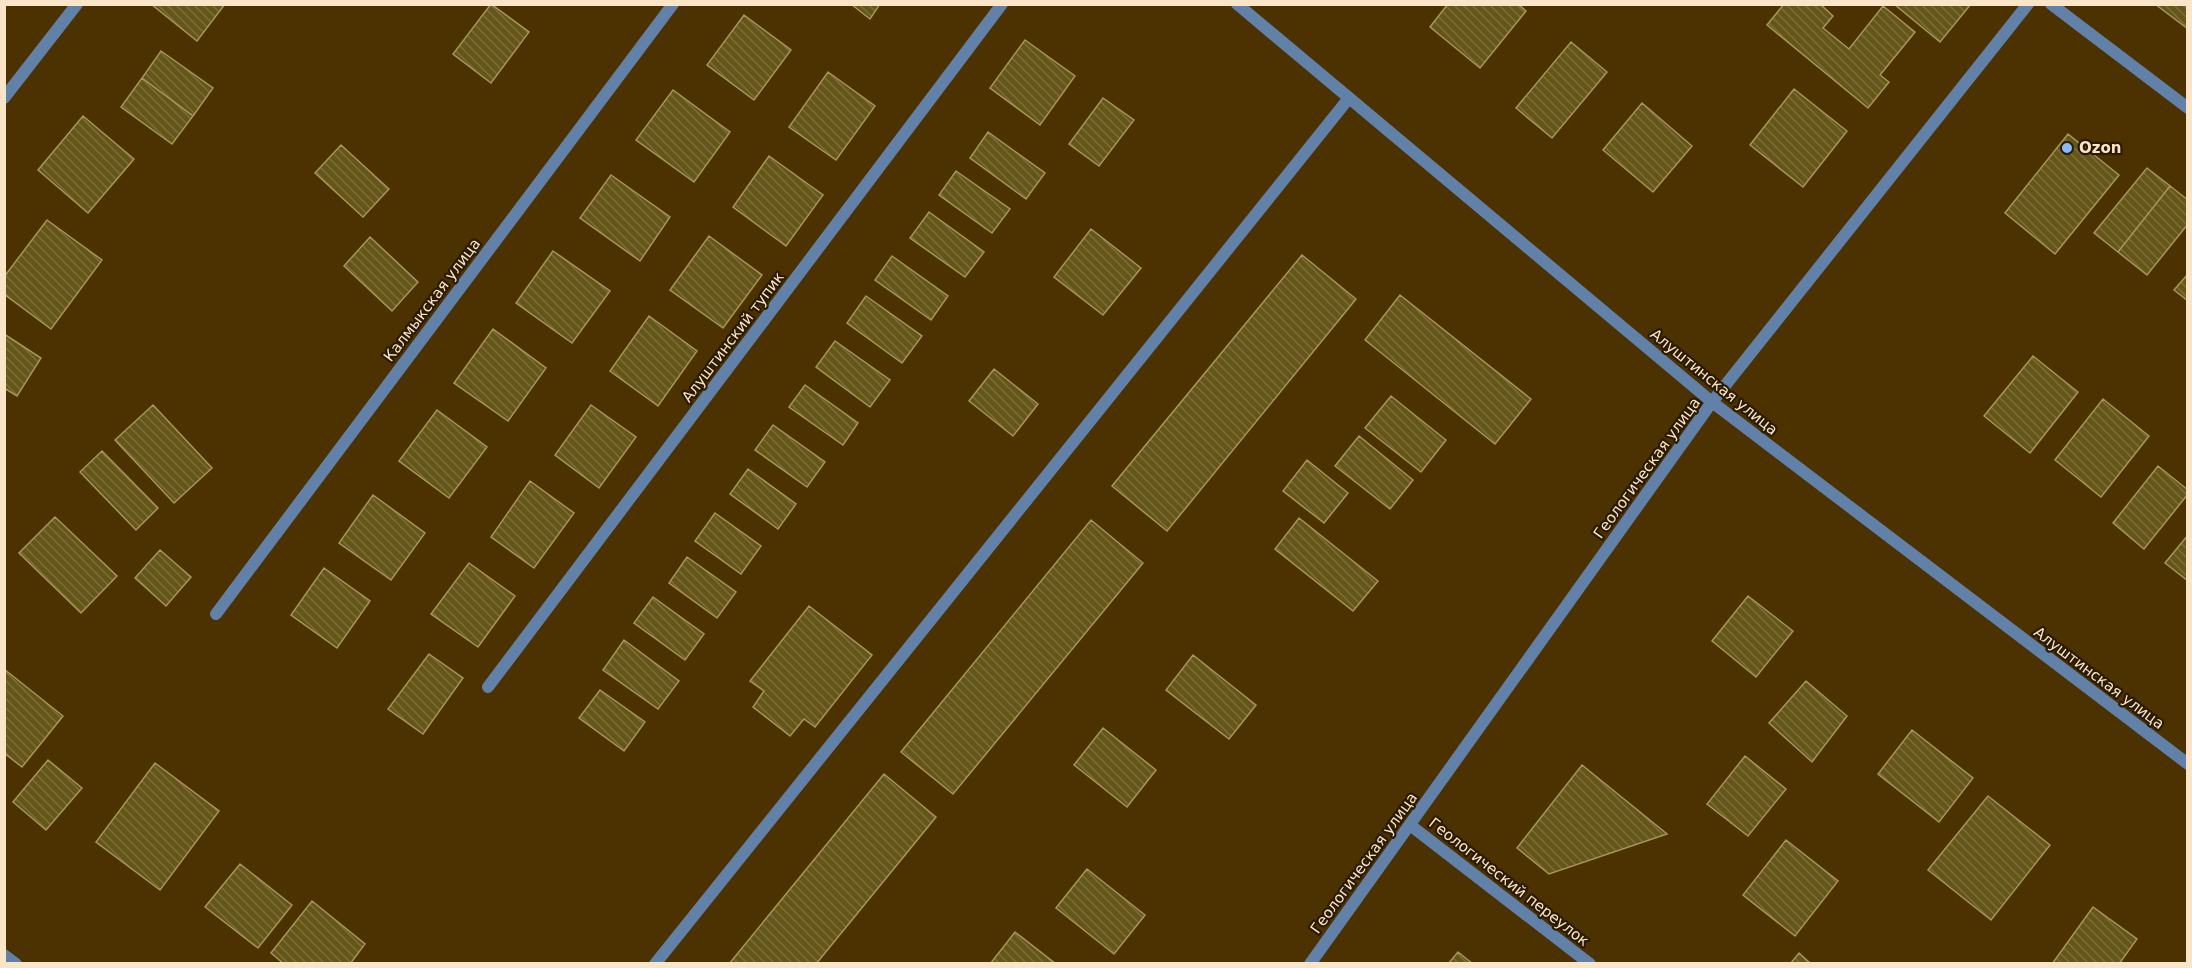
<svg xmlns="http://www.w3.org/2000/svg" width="2192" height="968" viewBox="0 0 2192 968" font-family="'DejaVu Sans',sans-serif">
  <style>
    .building { fill: url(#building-back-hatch); stroke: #a79654; stroke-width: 1.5 }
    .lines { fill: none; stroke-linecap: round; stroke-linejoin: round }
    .service { stroke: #6281a9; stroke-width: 12 }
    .minor { stroke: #6281a9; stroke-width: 12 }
    .poi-dot { fill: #88bafc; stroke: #2b1b04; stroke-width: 2 }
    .labels { text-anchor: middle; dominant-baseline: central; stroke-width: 4.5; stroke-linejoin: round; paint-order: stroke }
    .poi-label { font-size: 15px; font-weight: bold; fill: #fbe5c9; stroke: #2b1b04; text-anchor: start }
    .street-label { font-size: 15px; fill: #fbe5c9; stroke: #2b1b04 }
  </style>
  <defs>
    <pattern id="building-back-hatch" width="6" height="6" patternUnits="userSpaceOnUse" patternTransform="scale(1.5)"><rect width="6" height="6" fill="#645519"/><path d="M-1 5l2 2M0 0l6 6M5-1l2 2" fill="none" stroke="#7b6d39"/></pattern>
  </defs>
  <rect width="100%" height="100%" fill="#4c3101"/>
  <!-- building -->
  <path class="building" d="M151,4H225L197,41Z
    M491,4L529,32L491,83L453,54Z
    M851,4H880L870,19Z
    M1448,4H1518L1526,11L1480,68L1430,27Z
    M1784,4H1820L1833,16L1823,28L1849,49L1883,6L1915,32L1880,75L1889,82L1868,108L1767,25Z
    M1894,4H1971L1940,42Z
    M2155,4H2188V29Z
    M744,15L791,50L754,100L707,65Z
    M1025,40L1075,76L1040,125L990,88Z
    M1571,42L1607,72L1552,138L1516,108Z
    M161,51L213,88L193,116L142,78Z
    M828,72L875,106L836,160L789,127Z
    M142,78L193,116L172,144L121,107Z
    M1794,89L1847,131L1803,187L1750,145Z
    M673,90L730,132L694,182L636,140Z
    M1103,98L1134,120L1099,166L1069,144Z
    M1642,103L1692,146L1653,192L1603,150Z
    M83,116L134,159L88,213L38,170Z
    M988,132L1045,173L1026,199L970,158Z
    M2068,134L2119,175L2055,254L2005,213Z
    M341,145L389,189L363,217L315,173Z
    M769,156L823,195L786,246L733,207Z
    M2147,168L2170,186L2118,252L2094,233Z
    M956,171L1010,209L992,233L939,195Z
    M611,175L670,217L640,261L580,218Z
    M2170,186L2188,200V224L2147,275L2118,252Z
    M929,212L984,252L965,277L910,238Z
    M47,220L102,260L51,329L4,294V277Z
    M1091,229L1141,268L1103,315L1054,277Z
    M709,236L762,275L723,328L670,290Z
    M370,237L418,282L392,311L344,266Z
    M553,251L610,291L572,343L516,303Z
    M1302,255L1356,299L1167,531L1112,486Z
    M892,256L948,296L931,320L875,280Z
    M2188,274V301L2174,290Z
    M1400,295L1531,399L1495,444L1365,340Z
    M866,296L922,336L902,363L847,323Z
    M649,316L697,351L658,406L610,371Z
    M493,329L546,368L508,421L454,383Z
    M4,334L41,358L17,396L4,388Z
    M835,341L890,380L870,407L816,367Z
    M2033,356L2078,392L2030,453L1984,416Z
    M994,369L1038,404L1013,436L969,401Z
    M805,385L858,423L843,445L789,407Z
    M1391,396L1446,440L1421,472L1365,428Z
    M2103,399L2149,436L2101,497L2055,460Z
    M153,405L212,468L174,503L115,440Z
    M591,405L636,437L599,488L555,455Z
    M437,410L487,447L449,498L399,461Z
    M773,425L825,462L807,487L755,450Z
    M1359,436L1413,480L1390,509L1335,466Z
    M102,451L158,508L136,530L80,472Z
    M1307,460L1348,493L1324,523L1283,491Z
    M2158,466L2188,490V494L2144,549L2113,523Z
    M748,469L796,504L778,529L730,494Z
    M530,481L574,513L534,568L491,537Z
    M373,495L425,533L391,580L339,543Z
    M715,513L761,546L741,574L695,541Z
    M55,517L117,576L81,613L19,553Z
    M1299,518L1378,581L1353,611L1275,549Z
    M1091,520L1143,563L953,794L901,752Z
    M2188,535V581L2165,563Z
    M160,550L191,577L166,606L135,578Z
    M687,557L736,592L717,618L669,583Z
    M469,563L515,596L478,647L431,614Z
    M324,568L370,601L337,648L291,615Z
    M1748,596L1793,631L1756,677L1712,641Z
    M653,597L704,634L685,660L634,623Z
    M809,606L872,655L815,727L804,719L790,736L753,707L764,691L750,681Z
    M624,640L679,681L658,709L603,670Z
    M429,654L463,678L423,734L388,709Z
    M1193,655L1256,705L1229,739L1166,690Z
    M4,669L63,716L22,767L4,753Z
    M1806,681L1847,716L1812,762L1769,723Z
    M600,690L645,722L624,751L579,718Z
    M1103,728L1156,770L1127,807L1074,765Z
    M1912,730L1973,778L1939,822L1878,774Z
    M1745,756L1786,789L1748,836L1707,804Z
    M48,760L82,788L46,830L13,802Z
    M155,763L219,811L160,890L96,842Z
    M1582,765L1667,834L1549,874L1517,848Z
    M884,774L936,817L816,964H729Z
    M1988,796L2050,845L1991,920L1928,870Z
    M1786,840L1838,881L1795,936L1743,895Z
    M240,864L292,905L258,948L205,907Z
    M1087,869L1145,915L1114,954L1056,908Z
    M312,901L365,944L350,964H284L271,953Z
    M2093,907L2137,939L2119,964H2052Z
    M1015,932L1056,964H990Z
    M1458,952L1473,964H1448Z
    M1799,953L1811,964H1790Z"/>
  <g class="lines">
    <!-- service -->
    <path class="service" d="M488,687L1002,4
      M655,964L1349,98"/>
    <!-- minor -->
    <path class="minor" d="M1237,4L1712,402L2188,764
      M2051,4L2188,108
      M4,98L77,4
      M216,614L673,4
      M1410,825L1590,964
      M4,955L16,964
      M1310,964L1712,402L2028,4"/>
  </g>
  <!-- markers -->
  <circle class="poi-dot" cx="2067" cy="148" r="6"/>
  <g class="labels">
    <!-- poi labels -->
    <g class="poi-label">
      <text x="2079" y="148">Ozon</text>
    </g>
    <!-- street labels -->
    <g class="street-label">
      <text transform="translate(432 300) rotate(-53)">Калмыкская улица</text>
      <text transform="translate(733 337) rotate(-53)">Алуштинский тупик</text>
      <text transform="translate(1714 382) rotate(39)">Алуштинская улица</text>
      <text transform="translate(1647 468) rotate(-54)">Геологическая улица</text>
      <text transform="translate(2099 678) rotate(37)">Алуштинская улица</text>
      <text transform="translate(1364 863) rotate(-54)">Геологическая улица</text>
      <text transform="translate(1509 882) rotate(38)">Геологический переулок</text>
    </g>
  </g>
  <!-- border -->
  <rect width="2192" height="968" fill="none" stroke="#fbe5c9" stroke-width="12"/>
</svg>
